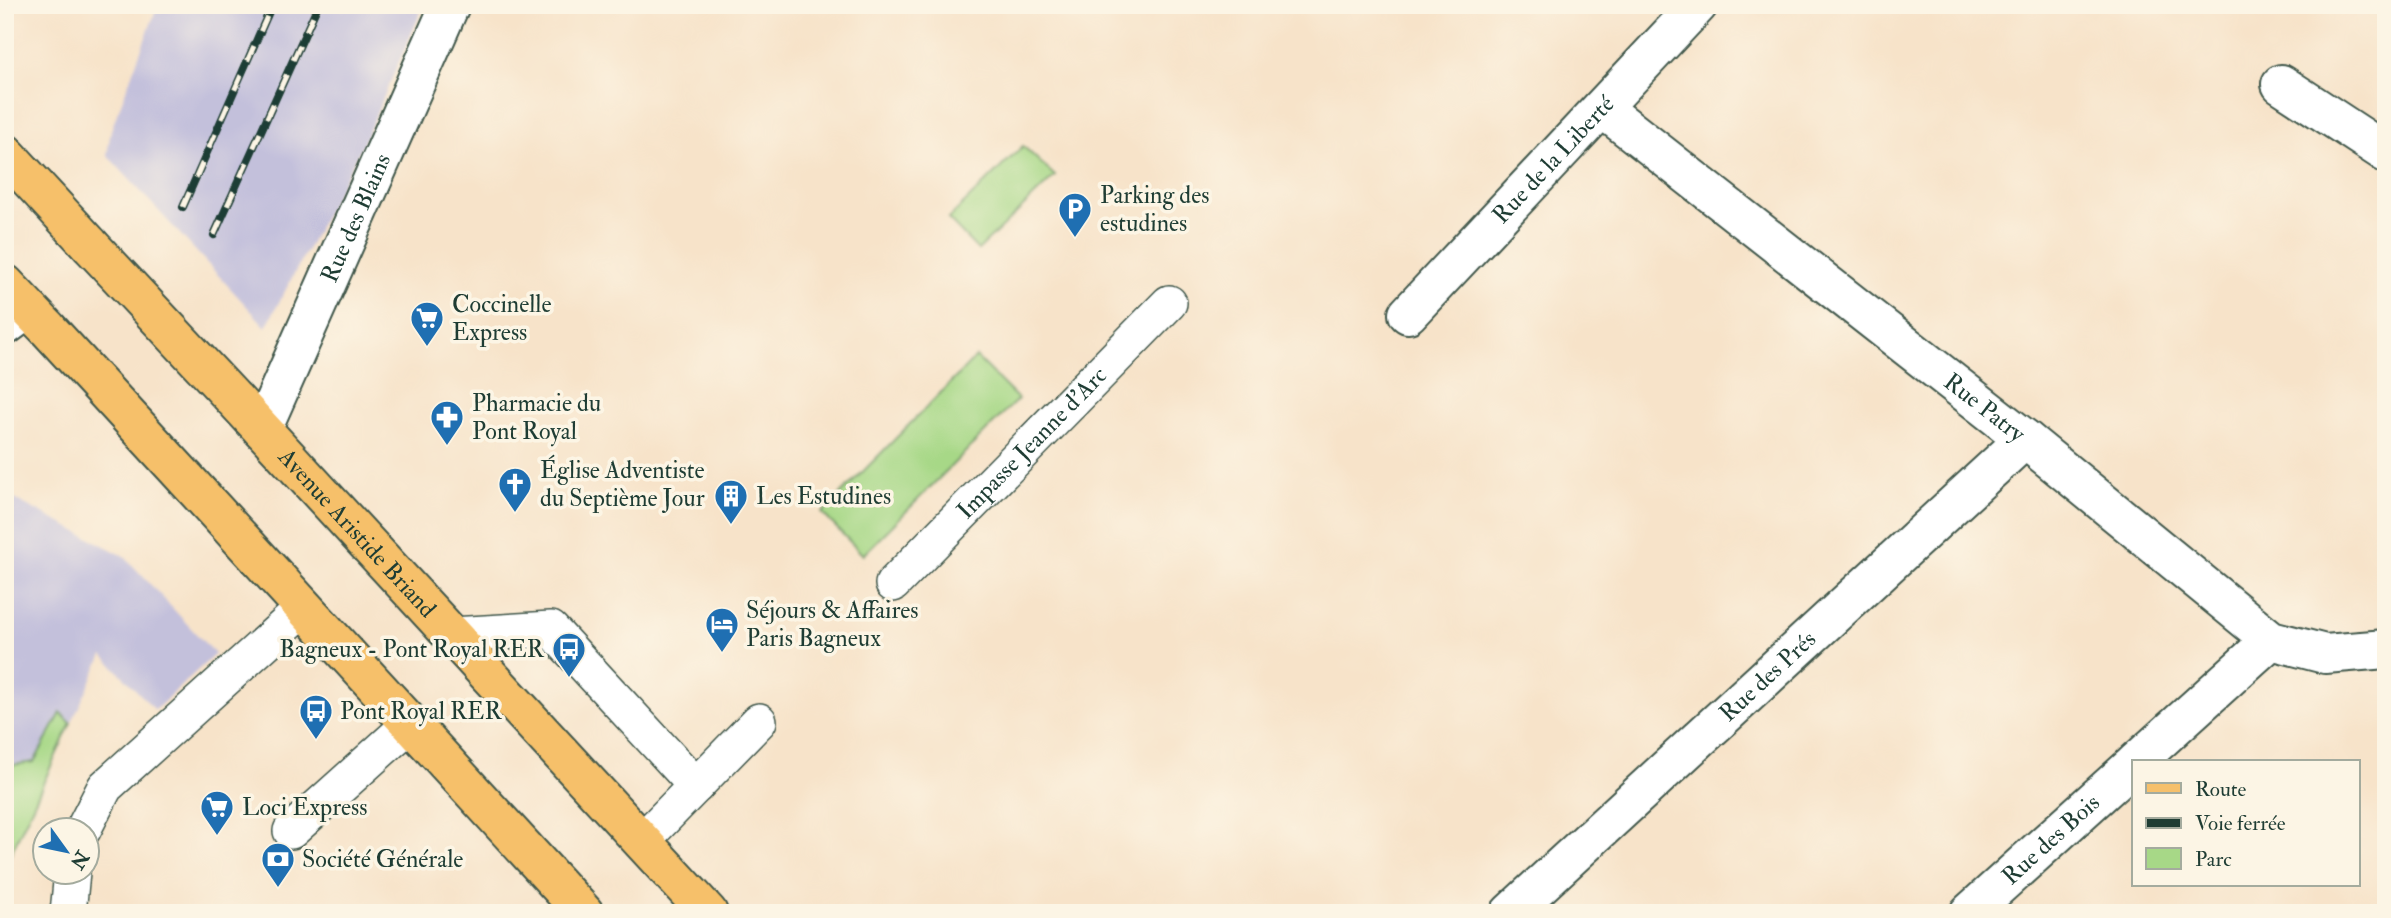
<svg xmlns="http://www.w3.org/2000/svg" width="2391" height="918" viewBox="0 0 2391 918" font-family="'IM FELL Double Pica',serif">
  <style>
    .industrial { fill: #c3c0db }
    .green { fill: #a7d887; stroke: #638a5e; stroke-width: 2 }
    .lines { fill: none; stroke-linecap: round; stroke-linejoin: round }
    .service-casing { stroke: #3f564a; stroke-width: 38 }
    .minor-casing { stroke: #3f564a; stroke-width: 42 }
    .primary-casing { stroke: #3f564a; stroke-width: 42 }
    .service { stroke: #fff; stroke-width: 35 }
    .minor { stroke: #fff; stroke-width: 38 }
    .primary { stroke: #f6c06b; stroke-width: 38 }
    .rail-casing { stroke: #1f3d34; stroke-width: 8 }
    .rail { stroke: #fcf5e5; stroke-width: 5; stroke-dasharray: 16; stroke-linecap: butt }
    .primary-bridge-casing { stroke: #3f564a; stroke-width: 42; stroke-linecap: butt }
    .primary-bridge { stroke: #f6c06b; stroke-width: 38 }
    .labels { text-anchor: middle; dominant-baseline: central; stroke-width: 7; stroke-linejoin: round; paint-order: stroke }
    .street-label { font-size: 24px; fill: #1f3d34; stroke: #fcf5e5 }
    .poi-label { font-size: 24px; fill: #1f3d34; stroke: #fcf5e5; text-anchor: start }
  </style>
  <rect width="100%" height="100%" fill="#fcf5e5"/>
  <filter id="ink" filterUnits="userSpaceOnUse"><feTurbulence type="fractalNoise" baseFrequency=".0143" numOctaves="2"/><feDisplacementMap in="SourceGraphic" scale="14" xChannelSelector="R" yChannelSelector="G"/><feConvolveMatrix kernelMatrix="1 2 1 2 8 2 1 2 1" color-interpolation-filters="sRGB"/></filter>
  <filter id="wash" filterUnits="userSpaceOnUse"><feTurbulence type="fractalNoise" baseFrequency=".00686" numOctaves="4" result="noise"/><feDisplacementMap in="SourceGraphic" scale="28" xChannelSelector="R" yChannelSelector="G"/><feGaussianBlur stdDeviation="1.57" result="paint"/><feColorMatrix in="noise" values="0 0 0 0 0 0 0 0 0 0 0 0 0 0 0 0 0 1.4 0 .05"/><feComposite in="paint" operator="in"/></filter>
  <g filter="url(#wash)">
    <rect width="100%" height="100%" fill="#f7e3c9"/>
    <!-- industrial -->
    <path class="industrial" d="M158,5H424L363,144L266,327L107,155L111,130Z
      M5,494L124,556L215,654L155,710L103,655L5,866Z"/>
    <!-- green -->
    <path class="green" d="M1023,146L1055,176L978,250L948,219Z
      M976,357L1018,399L863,555L822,513Z
      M61,713L71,723L5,866V766L34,762Z"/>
  </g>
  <g filter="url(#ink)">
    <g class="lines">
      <defs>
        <g id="service">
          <path id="s1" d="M893,584L1169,303"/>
          <path d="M452,635L551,629L696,786"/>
          <path d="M83,830L105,787L304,608"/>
          <path d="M291,831L410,724"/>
          <path d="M642,841L759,721"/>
          <path d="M68,913L72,872"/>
        </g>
        <g id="minor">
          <path d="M2281,84L2386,153"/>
          <path id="s2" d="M1602,108L2025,439L2271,640L2325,654L2386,649"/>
          <path id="s3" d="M1408,314L1698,5"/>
          <path d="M5,326L28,309"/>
          <path id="s4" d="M262,429L450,5"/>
          <path d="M2136,762L2271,640"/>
          <path id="s5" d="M1510,913L2025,439"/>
          <path id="s6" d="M1969,913L2134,764"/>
        </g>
        <g id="primary">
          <path d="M5,153L90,245"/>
          <path d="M5,284L48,329"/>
          <path id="s7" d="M234,399L708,913"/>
          <path d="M186,479L584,913"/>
        </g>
      </defs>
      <!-- service casing -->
      <use href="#service" class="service-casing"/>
      <!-- minor casing -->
      <use href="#minor" class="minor-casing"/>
      <!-- primary casing -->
      <use href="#primary" class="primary-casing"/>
      <!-- service -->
      <use href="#service" class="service"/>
      <!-- minor -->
      <use href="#minor" class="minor"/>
      <!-- primary -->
      <use href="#primary" class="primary"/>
      <defs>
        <path id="rail" d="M183,207L272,5
          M214,235L318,5"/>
      </defs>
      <!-- rail casing -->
      <use href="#rail" class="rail-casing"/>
      <!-- rail -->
      <use href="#rail" class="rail"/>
      <defs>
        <path id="primary-bridge" d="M90,245L234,399
          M48,329L186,479"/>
      </defs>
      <!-- primary-bridge casing -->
      <use href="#primary-bridge" class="primary-bridge-casing"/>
      <!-- primary-bridge -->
      <use href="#primary-bridge" class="primary-bridge"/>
    </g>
  </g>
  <!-- icons -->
  <defs>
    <symbol id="parking-pin" viewBox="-11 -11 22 30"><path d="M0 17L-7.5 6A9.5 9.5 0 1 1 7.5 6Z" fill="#1f6fb2" stroke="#fcf5e5"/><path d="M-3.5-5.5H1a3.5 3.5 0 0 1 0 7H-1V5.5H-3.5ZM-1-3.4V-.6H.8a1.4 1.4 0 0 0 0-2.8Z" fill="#fff"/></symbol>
    <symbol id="supermarket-pin" viewBox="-11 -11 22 30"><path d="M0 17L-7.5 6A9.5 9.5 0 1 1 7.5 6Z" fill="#1f6fb2" stroke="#fcf5e5"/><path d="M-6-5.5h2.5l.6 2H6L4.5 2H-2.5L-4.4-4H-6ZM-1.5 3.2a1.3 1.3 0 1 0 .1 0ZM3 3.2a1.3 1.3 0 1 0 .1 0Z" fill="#fff"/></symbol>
    <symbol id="pharmacy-pin" viewBox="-11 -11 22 30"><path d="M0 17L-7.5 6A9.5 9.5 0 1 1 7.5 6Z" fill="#1f6fb2" stroke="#fcf5e5"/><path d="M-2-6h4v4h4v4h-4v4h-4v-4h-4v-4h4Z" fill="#fff"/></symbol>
    <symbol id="church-pin" viewBox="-11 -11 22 30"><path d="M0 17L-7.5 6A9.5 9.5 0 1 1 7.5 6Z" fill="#1f6fb2" stroke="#fcf5e5"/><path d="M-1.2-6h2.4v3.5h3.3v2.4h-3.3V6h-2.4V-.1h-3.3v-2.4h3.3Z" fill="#fff"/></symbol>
    <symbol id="building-pin" viewBox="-11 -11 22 30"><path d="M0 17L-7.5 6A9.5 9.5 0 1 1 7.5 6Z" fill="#1f6fb2" stroke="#fcf5e5"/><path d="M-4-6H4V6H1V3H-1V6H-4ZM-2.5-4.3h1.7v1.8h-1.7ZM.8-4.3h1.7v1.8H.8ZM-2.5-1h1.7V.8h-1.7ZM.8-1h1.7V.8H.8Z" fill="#fff"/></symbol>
    <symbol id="hotel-pin" viewBox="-11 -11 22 30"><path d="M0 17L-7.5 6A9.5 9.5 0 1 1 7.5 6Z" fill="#1f6fb2" stroke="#fcf5e5"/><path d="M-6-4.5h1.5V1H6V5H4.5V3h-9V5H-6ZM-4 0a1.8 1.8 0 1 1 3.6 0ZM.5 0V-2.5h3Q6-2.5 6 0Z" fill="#fff"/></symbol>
    <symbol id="bus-pin" viewBox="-11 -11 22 30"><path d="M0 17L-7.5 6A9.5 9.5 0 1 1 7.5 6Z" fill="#1f6fb2" stroke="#fcf5e5"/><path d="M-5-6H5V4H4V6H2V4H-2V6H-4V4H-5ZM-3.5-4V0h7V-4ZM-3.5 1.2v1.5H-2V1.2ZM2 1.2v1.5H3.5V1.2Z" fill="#fff"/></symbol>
    <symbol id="bank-pin" viewBox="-11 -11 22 30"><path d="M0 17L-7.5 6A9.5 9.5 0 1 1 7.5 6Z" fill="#1f6fb2" stroke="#fcf5e5"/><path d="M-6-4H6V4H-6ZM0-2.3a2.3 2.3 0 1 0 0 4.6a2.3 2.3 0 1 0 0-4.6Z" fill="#fff"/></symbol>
  </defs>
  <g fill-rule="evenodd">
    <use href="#parking-pin" x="1056" y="190" width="38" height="52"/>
    <use href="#supermarket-pin" x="408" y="299" width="38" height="52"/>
    <use href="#pharmacy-pin" x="428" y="398" width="38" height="52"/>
    <use href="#church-pin" x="496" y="465" width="38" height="52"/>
    <use href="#building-pin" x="712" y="477" width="38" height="52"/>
    <use href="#hotel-pin" x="703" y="605" width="38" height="52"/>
    <use href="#bus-pin" x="550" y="630" width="38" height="52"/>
    <use href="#bus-pin" x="297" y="692" width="38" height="52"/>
    <use href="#supermarket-pin" x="198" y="788" width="38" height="52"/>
    <use href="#bank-pin" x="259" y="840" width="38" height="52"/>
  </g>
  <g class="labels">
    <!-- street labels -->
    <g class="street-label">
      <text stroke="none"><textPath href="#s3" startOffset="212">Rue de la Liberté</textPath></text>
      <text stroke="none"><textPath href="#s4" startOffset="231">Rue des Blains</textPath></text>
      <text stroke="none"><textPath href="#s2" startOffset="486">Rue Patry</textPath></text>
      <text stroke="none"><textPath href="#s1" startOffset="198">Impasse Jeanne d'Arc</textPath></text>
      <text stroke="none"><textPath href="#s7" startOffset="182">Avenue Aristide Briand</textPath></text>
      <text stroke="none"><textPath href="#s5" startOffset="350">Rue des Prés</textPath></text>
      <text stroke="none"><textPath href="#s6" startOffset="110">Rue des Bois</textPath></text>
    </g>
    <!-- poi labels -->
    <g class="poi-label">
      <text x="1100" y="195">Parking des<tspan x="1100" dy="28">estudines</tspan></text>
      <text x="452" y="304">Coccinelle<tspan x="452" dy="28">Express</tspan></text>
      <text x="472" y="403">Pharmacie du<tspan x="472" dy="28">Pont Royal</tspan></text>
      <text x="540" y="470">Église Adventiste<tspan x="540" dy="28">du Septième Jour</tspan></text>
      <text x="756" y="496">Les Estudines</text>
      <text x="746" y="610">Séjours &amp; Affaires<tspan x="746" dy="28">Paris Bagneux</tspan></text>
      <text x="544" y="649" text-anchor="end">Bagneux - Pont Royal RER</text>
      <text x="340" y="711">Pont Royal RER</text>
      <text x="242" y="807">Loci Express</text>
      <text x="302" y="859">Société Générale</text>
    </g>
  </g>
  <!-- margin -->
  <rect width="2391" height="918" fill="none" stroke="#fcf5e5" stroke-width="28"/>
  <!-- legend -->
  <rect x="2132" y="760" width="228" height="126" fill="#fcf5e5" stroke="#a4ab9e" stroke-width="2"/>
  <rect x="2146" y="783" width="35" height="10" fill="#f6c06b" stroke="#a4ab9e" stroke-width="2"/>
  <text x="2195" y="796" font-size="21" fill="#1f3d34">Route</text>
  <rect x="2146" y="818" width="35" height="10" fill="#1f3d34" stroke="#a4ab9e" stroke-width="2"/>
  <text x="2195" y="830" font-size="21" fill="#1f3d34">Voie ferrée</text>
  <rect x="2146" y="848" width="35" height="21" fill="#a7d887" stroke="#a4ab9e" stroke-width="2"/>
  <text x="2195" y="866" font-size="21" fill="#1f3d34">Parc</text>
  <!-- north arrow -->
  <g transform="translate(66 851) rotate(123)"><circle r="33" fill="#fcf5e5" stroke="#a4ab9e" stroke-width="2"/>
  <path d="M0-5L12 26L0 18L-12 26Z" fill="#1f6fb2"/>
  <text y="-10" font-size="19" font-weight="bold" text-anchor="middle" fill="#1f3d34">N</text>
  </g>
</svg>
